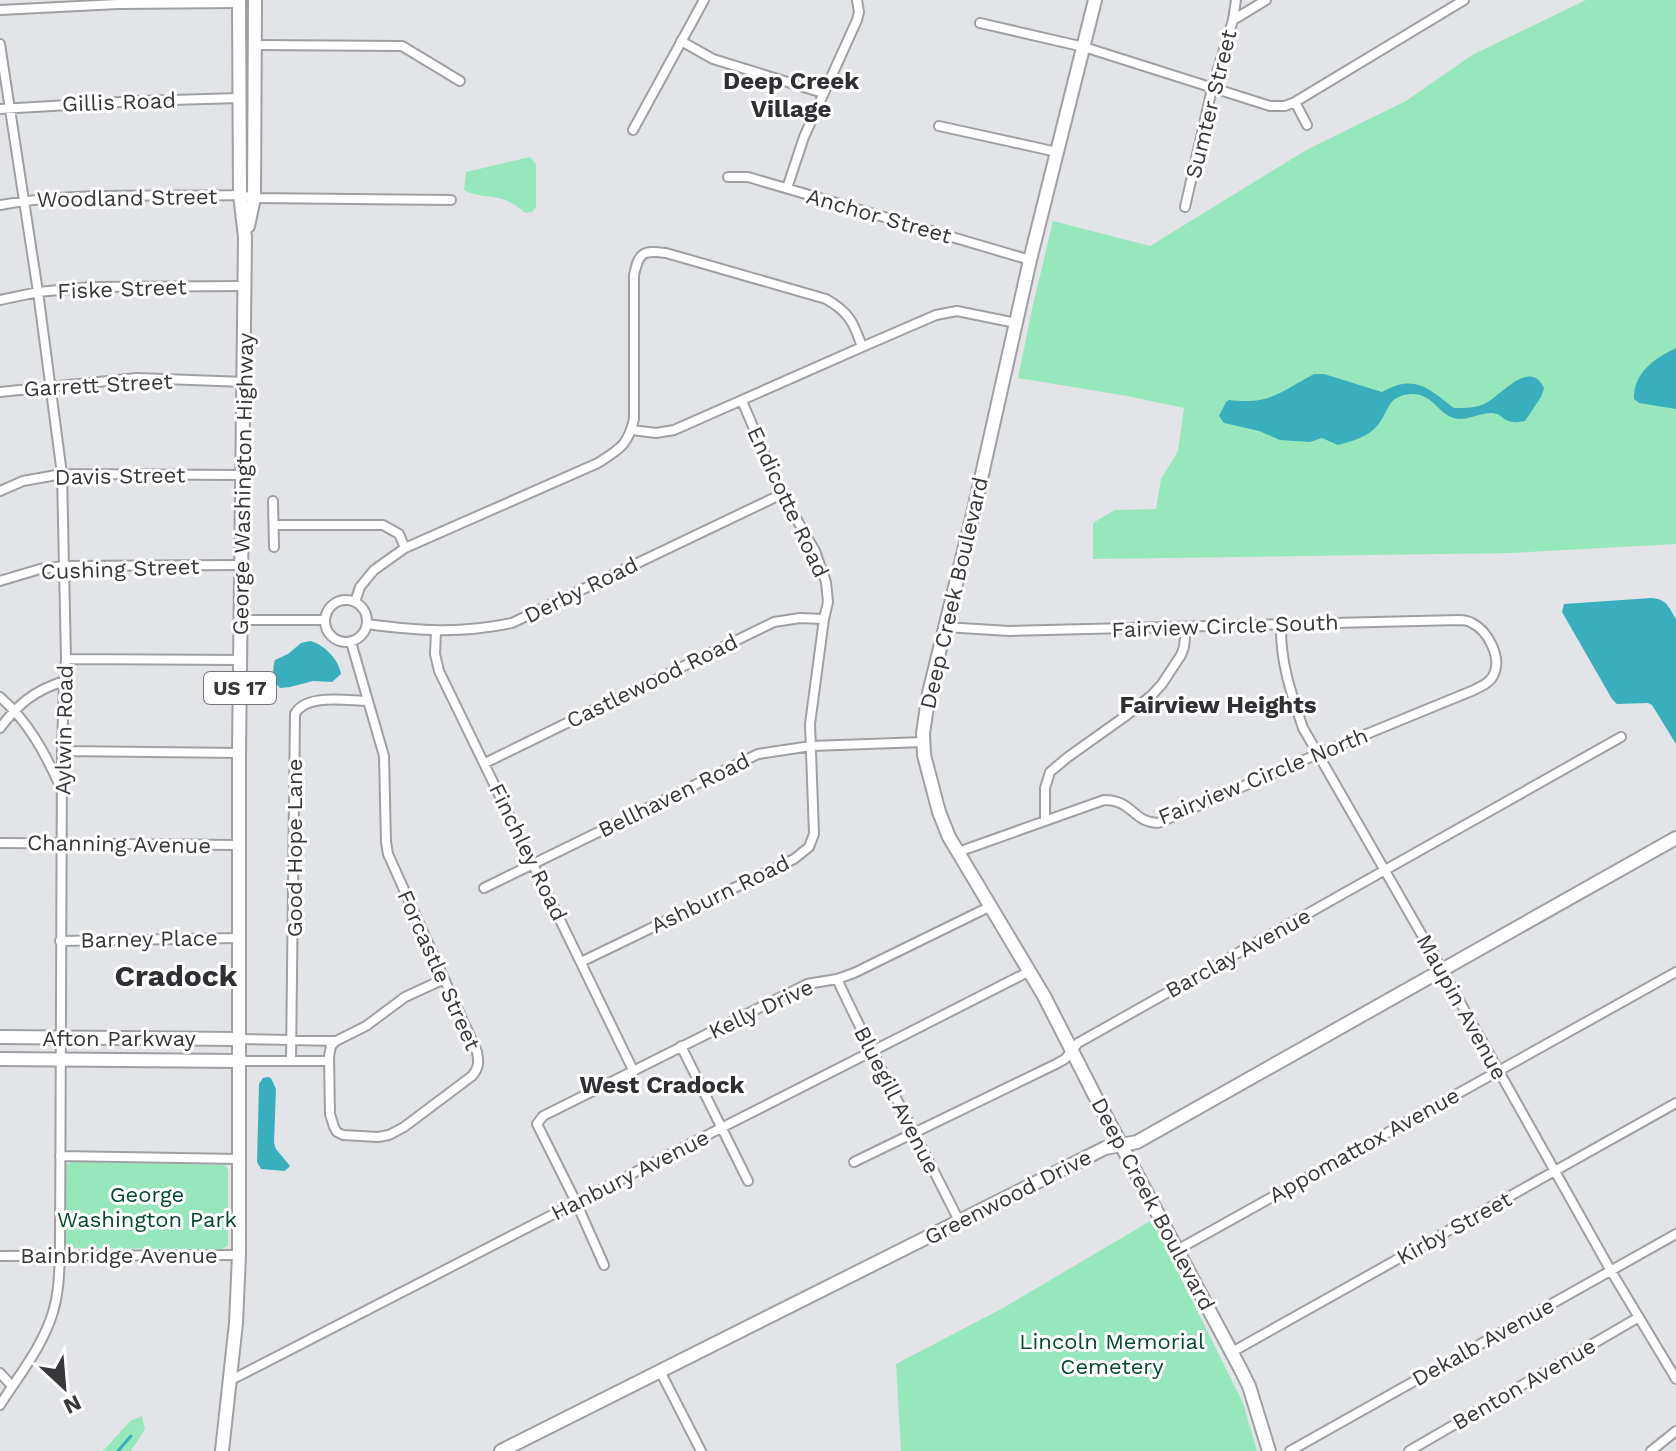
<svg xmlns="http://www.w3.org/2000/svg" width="1676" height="1451" viewBox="0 0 1676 1451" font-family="'Work Sans',sans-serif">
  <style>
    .green { fill: #97e7bc }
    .water { fill: #39afbe }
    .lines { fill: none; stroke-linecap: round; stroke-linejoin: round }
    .stream { stroke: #39afbe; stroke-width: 3 }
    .street-casing { stroke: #9ea0a3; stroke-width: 12 }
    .secondary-casing { stroke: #9ea0a3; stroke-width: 16 }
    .primary-casing { stroke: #9ea0a3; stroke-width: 16 }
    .street { stroke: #fff; stroke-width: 8 }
    .secondary { stroke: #fff; stroke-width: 12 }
    .primary { stroke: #fff; stroke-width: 12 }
    .labels { text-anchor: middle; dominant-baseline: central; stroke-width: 6; stroke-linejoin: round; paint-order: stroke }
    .shield { fill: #fff; stroke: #747475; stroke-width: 2 }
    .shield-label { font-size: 20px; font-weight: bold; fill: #38383a }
    .street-label { font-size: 22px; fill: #38383a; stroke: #fff }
    .park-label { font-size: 22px; fill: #02492e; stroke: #fff }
    .neighbourhood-label { font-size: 24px; font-weight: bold; fill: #2f3033; stroke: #fff }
    .district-label { font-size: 30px; font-weight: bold; fill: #2f3033; stroke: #fff }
  </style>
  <rect width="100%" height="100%" fill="#e2e4e8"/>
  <!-- green -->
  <path class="green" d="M1586,0H1676V544L1510,553L1093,559V523L1115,510L1156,509L1161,479L1178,451L1184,408L1127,396L1018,378L1032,309L1053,221L1150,246L1308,149L1406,101L1472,55Z
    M530,157L536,164V207L532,212L525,213C518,207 511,201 502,199C490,195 475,197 464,190L466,172Z
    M72,1162L225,1165L228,1170V1246L222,1249L68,1248L65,1243V1168L66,1165Z
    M1152,1220L1243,1403L1257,1451H901L896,1364L1003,1308Z
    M142,1416L145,1429L131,1451H103L130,1421Z"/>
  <!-- water -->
  <path class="water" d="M1676,348V409L1639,403L1634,399C1633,373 1655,358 1676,348Z
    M1314,374H1324L1382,392C1415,373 1429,389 1454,408C1464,408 1477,408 1486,403C1502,395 1530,358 1544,388L1541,397L1525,421C1502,426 1505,413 1491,413C1478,413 1466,422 1454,418C1438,414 1433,393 1411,394C1386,396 1390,411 1377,426C1368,437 1352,441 1338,445L1322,438L1310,442L1280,440L1259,431L1224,423L1219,416L1226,402L1229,400C1270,405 1280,392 1314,374Z
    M1651,598C1667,599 1668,606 1676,619V744L1652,705L1648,703L1617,704L1612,699L1562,612L1564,604Z
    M310,641C324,644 339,660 341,674L332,682L313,681L290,687L280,688C272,681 272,670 275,660L288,654L301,643Z
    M268,1077L271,1078L276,1089L274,1143L276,1149L290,1166L285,1171L261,1169L257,1162L259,1084L263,1078Z"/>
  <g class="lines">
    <!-- stream -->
    <path class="stream" d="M118,1451L131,1436"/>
    <defs>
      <path id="street" d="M0,10L118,4L239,3
        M1233,20L1266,0
        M980,23L1084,47L1270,106H1285L1295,102L1464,0
        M681,41L713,59L823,93
        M0,44L38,292L62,474L66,659L64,681L62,751L60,1255C59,1274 59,1293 53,1312C43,1346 19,1375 0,1405
        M255,45L402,46L460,81
        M1295,102L1307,125
        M0,109L138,101L239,98
        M939,126L1057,152
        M633,130L704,0
        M728,177H748L1030,260
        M787,188L804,137L857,20L859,12L857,0
        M0,205C79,191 160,197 240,195L254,198L451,200
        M1185,207L1212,89L1233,20L1236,0
        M0,300L38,292L91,287L244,286
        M0,392L137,378L245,382
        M632,430L656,433L674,430L862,347
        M0,491L23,481L62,474L242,475
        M273,501L274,547
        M274,525H383L399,534L405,548
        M0,581L40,569L64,566L241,565
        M325 621a21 21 0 1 1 42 0a21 21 0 1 1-42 0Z
        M355,602L360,587L374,570L405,548L598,463C620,449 628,445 634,419V275C639,252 643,250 666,253L826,299C849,312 854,323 862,347L936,315L957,311L1016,323
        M241,620H325
        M367,624C420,631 460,634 512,623L782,494
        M1281,624C1280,662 1291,693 1303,728L1442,970L1611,1271L1676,1379
        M945,627L1009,631L1459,620C1464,620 1467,620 1472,623C1487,630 1502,657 1494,674C1491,682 1482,686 1474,690L1318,754L1158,823C1132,822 1133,800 1104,800L958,852
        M436,631L435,654L439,671L633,1070
        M351,642L384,756L386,842L388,854L477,1052C479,1062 479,1068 472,1076L404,1127L389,1135L378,1137L343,1135L337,1132L334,1127L330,1114L329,1056L331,1046L336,1041L366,1026L405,997L444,979
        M66,659L241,660
        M0,697C28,721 45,753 60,786
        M0,728C19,703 34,691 64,681
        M62,751L239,753
        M485,763L774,622L800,618L824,619
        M1045,821V788L1050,772L1068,757L1127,715L1152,695L1162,684L1181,655L1184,647L1186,627
        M0,843L239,845
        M484,888L758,754L811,746L924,742
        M60,941L238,938
        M581,962L794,859L809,847L814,834L810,724L824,619L828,602L826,582L815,551L782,494L742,401
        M837,979C875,1061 919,1140 959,1221
        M238,1039L336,1041
        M681,1046L748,1181
        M238,1061H329
        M291,1061L295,714C306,693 348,701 368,701
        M60,1156L238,1159
        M854,1162L1056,1064L1065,1059L1078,1043L1621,737
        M1177,1250L1676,972
        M0,1256L239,1255
        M604,1265L576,1202L537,1124L543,1116L807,984L837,979L854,973L991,906
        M1232,1352L1676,1103
        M660,1371L701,1451
        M0,1373L12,1386
        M231,1380L721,1128L1030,971
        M1290,1451L1676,1234
        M1409,1451L1639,1317
        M1651,1451L1676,1431"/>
      <path id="secondary" d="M1095,0L1030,260L974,510L929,693L923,733L924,755L939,812L949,837L1044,996L1095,1096L1240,1368L1249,1386L1269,1451
        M0,1037L238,1039
        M0,1059L238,1061
        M501,1451L1105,1148L1137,1142L1676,838"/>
      <path id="primary" d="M248,226L254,198L255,0
        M222,1451L236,1323L239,1255V753L245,237L240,195L239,0"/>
    </defs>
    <!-- street casing -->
    <use href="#street" class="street-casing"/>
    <!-- secondary casing -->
    <use href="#secondary" class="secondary-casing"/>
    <!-- primary casing -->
    <use href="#primary" class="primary-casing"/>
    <!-- street -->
    <use href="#street" class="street"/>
    <!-- secondary -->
    <use href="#secondary" class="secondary"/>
    <!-- primary -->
    <use href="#primary" class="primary"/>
  </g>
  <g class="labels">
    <!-- shield labels -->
    <rect class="shield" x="204" y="672" width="72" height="32" rx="6"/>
    <g class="shield-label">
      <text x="240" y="688">US 17</text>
    </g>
    <!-- street labels -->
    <g class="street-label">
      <text transform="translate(119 102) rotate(-2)">Gillis Road</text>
      <text transform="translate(1211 104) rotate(-76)">Sumter Street</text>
      <text transform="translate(127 198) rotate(-1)">Woodland Street</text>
      <text transform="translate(879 216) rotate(16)">Anchor Street</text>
      <text transform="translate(122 289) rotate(-2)">Fiske Street</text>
      <text transform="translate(98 385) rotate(-3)">Garrett Street</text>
      <text transform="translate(120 476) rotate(-1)">Davis Street</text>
      <text transform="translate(243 484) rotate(-89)">George Washington Highway</text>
      <text transform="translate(788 502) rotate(65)">Endicotte Road</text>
      <text transform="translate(120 569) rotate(-2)">Cushing Street</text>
      <text transform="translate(581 590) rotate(-26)">Derby Road</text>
      <text transform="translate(954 593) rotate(-77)">Deep Creek Boulevard</text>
      <text transform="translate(1225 626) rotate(-2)">Fairview Circle South</text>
      <text transform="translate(652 681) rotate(-26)">Castlewood Road</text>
      <text transform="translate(64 730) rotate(-89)">Aylwin Road</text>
      <text transform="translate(1263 776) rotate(-22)">Fairview Circle North</text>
      <text transform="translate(674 795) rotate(-26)">Bellhaven Road</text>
      <text transform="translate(119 844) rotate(1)">Channing Avenue</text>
      <text transform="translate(294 848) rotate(-90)">Good Hope Lane</text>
      <text transform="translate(528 852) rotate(64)">Finchley Road</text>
      <text transform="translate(720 894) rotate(-26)">Ashburn Road</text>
      <text transform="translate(149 939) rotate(-1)">Barney Place</text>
      <text transform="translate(1238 953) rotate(-29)">Barclay Avenue</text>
      <text transform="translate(439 970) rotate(66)">Forcastle Street</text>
      <text transform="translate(1462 1007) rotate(61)">Maupin Avenue</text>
      <text transform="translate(761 1009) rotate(-25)">Kelly Drive</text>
      <text x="119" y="1038">Afton Parkway</text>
      <text transform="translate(897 1100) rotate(63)">Bluegill Avenue</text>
      <text transform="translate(1364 1145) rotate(-29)">Appomattox Avenue</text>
      <text transform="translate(630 1175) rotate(-27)">Hanbury Avenue</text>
      <text transform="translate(1008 1197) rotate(-27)">Greenwood Drive</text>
      <text transform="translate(1153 1204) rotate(62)">Deep Creek Boulevard</text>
      <text transform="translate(1454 1228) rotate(-29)">Kirby Street</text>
      <text x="119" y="1255">Bainbridge Avenue</text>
      <text transform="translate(1483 1342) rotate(-29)">Dekalb Avenue</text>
      <text transform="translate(1524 1384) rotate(-30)">Benton Avenue</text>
    </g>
    <!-- park labels -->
    <g class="park-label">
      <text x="147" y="1194">George<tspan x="147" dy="25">Washington Park</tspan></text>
      <text x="1112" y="1341">Lincoln Memorial<tspan x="1112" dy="25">Cemetery</tspan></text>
    </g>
    <!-- neighbourhood labels -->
    <g class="neighbourhood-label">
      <text x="791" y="81">Deep Creek<tspan x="791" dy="28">Village</tspan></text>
      <text x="1218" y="705">Fairview Heights</text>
      <text x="662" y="1085">West Cradock</text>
    </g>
    <!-- district labels -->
    <g class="district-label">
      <text x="176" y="975">Cradock</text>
    </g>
  </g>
  <!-- north arrow -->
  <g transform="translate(64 1387) rotate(154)" stroke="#ffffff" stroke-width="6" paint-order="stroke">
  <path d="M0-6L14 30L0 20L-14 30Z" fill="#38383a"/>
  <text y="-12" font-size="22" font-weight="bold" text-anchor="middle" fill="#38383a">N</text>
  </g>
</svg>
